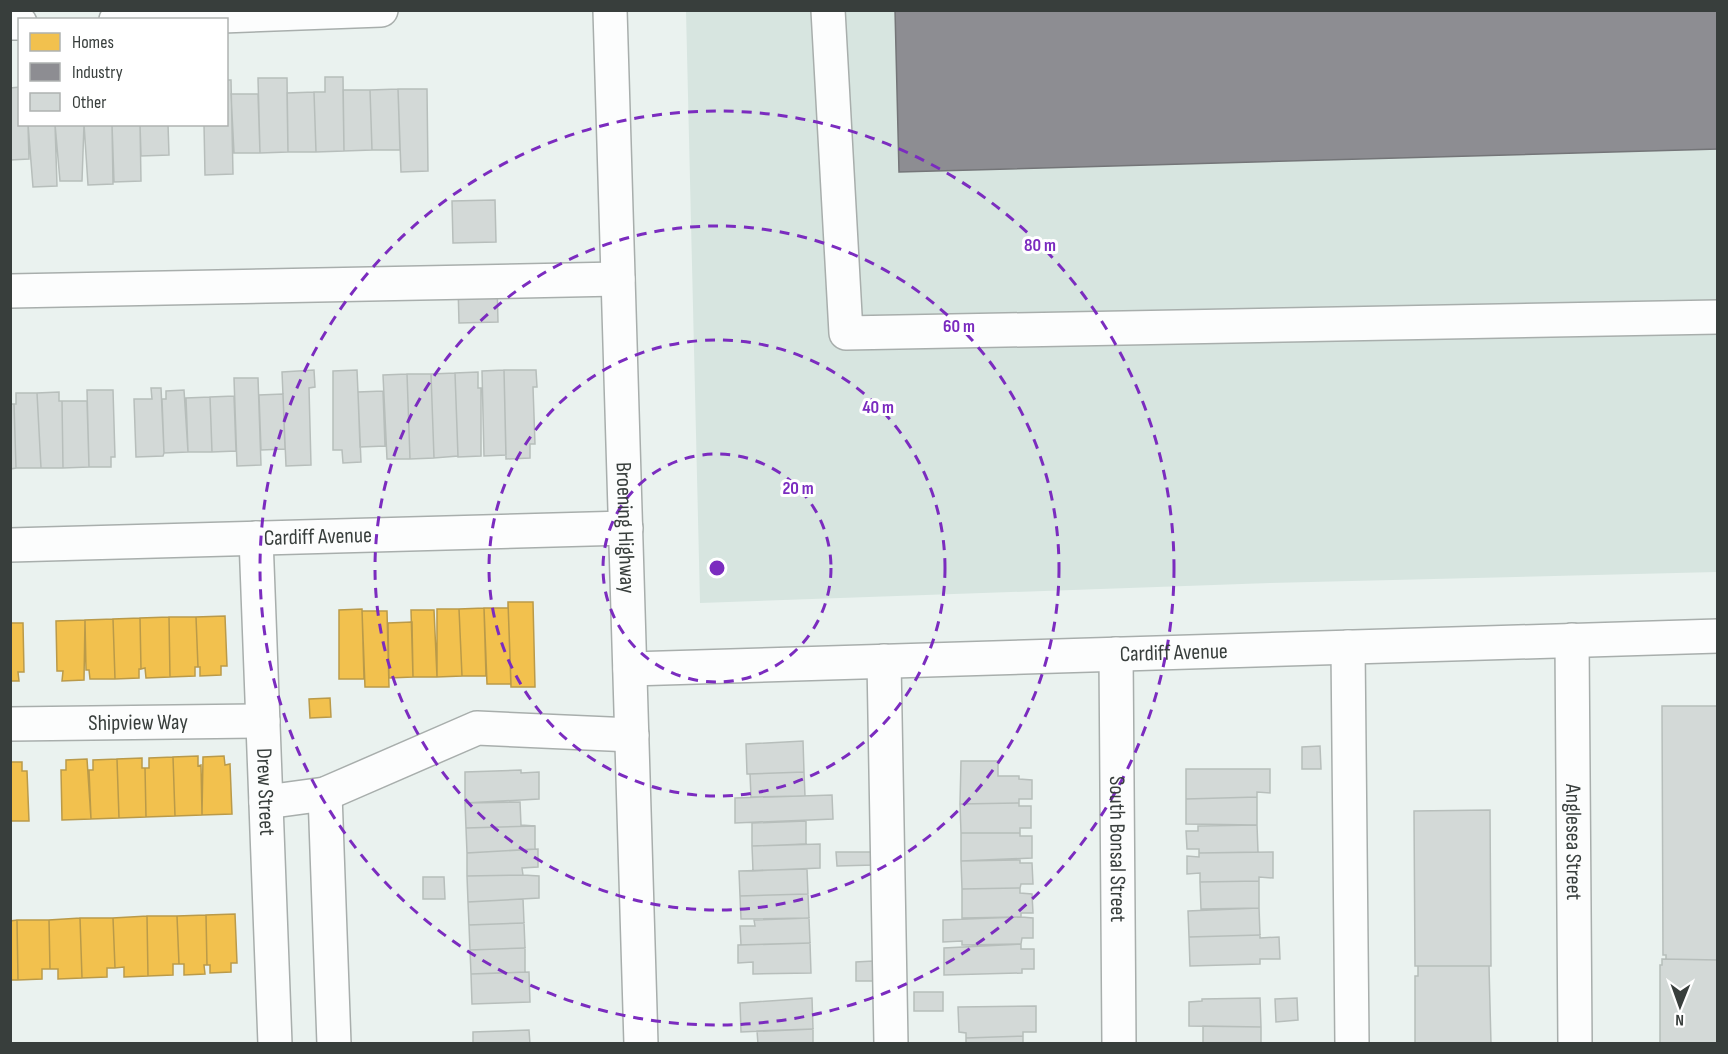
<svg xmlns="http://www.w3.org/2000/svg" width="1728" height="1054" viewBox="0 0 1728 1054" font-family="'Sofia Sans Condensed',sans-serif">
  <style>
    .built { fill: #d7e5e0 }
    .homes { fill: #f2c14e; stroke: #ba9a49; stroke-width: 1.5 }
    .industry { fill: #8d8d92; stroke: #747578; stroke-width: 1.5 }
    .building { fill: #d3d9d7; stroke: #b7bebb; stroke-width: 1.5 }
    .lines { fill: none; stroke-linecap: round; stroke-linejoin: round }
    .minor-casing { stroke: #a8aeac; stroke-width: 36 }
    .minor { stroke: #fcfdfd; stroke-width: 33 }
    .ring { fill: none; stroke: #7b2cbf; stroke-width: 3; stroke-dasharray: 10 8 }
    .labels { text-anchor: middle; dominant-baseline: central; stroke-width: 6; stroke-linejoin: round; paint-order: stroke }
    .street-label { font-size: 22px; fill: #383e3c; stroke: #fff }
    .centre { fill: #7b2cbf; stroke: #fff; stroke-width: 3 }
    .ring-label { font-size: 18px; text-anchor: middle; font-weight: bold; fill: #7b2cbf; stroke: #fff; stroke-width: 6; stroke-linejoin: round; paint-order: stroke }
  </style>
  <rect width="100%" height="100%" fill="#eaf2ef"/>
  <!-- built -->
  <path class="built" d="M686,11H1717V572L1270,583L700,603Z"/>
  <!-- homes -->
  <path class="homes" d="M508,602H533L535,687H511Z
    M508,602L511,684H487L484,608H508Z
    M484,608L486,676H462L459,609Z
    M362,609L364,679H339V610Z
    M437,609H459L462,676L437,677Z
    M411,610H434L437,677H413Z
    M362,611H387L389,687H365Z
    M225,616L227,666H221V675L200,676V667H198L196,617Z
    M169,617L170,677L146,678L145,668L141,669L140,618Z
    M169,617H196L198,667H195V676L170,677Z
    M140,618L141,669H139V678L115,679L113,619Z
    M113,619L115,679H90L89,670H86L85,620Z
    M85,620L84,680L62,681L63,671H57L56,621Z
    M412,622L413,677L389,678L388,623Z
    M10,623H23L24,672H18L19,681H10Z
    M330,698L331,717L310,718L309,699Z
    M198,756V766L201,765L202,815L175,816L173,757Z
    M224,756L225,765L230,764L232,814L202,815L203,757Z
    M173,757L175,816L146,817L145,768H149V758Z
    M142,758V768H145L146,817L119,818L117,759Z
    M87,759L91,819L62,820L61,770H66V760Z
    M117,759L119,818L91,819L89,770H93V760Z
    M10,762H22V771H27L29,821H10Z
    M235,914L237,963H231V972L210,973V965H207L206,915Z
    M206,915L207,965H204L205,974L184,975V964H179L177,916Z
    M147,916L148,976L124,977V967L115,968L113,918Z
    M147,916H177L179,964H173V975L148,976Z
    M80,918L82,978L58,979V969H50L49,920Z
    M80,918H113L115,968H107V977L82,978Z
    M17,920H49L50,969H42V979L18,980Z
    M17,920L18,980H10V921Z"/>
  <!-- industry -->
  <path class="industry" d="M895,10H1718V149L899,172Z"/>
  <!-- building -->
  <path class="building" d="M325,77H343L344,151L316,152L314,92H325Z
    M258,78H287L288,152L260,153Z
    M226,80H231L233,174L205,175L204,124H226Z
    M20,87V124H28L29,159L10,160V88Z
    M398,89L400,150H372L370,90Z
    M398,89H427L428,171L401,172Z
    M343,90H370L372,150L344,151Z
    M314,92L316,152H288L287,93Z
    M231,94H258L260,153H234Z
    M28,124H55L57,186L33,187Z
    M55,124H84L82,181H60Z
    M84,124H112L113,184L88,185Z
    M112,124H140L141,181L114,182Z
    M140,124H168L169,155L141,156Z
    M495,200L496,242L453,243L452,201Z
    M497,283L498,322L459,323L458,285Z
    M314,370L315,387L309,388L311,465L286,466L282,372Z
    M357,370L361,462L343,463L342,450H333V371Z
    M504,370H536L537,387H533L535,444H530V458L506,459Z
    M504,370L506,455L484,456L482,371Z
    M478,372V388H481V456L458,457L455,373Z
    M455,373L458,456L434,458L431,374Z
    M407,374L410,459H387L383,375Z
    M407,374H431L434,458L410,459Z
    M234,378H258L261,465L237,466Z
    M151,388H161L164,453L163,456L136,457L134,399H152Z
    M87,390H113L115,457H111V467H89Z
    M184,390L188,452L164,453L162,399H166V391Z
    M383,391L385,446L360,447L358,392Z
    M59,392V401H62L63,468H41L37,393Z
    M16,393H37L41,468H16L14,404H16Z
    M283,394L285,449L261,450L259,395Z
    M234,396L236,451L212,452L210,397Z
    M210,397L212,452H188L186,398Z
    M10,398L11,404H14L16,468L10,469Z
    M62,401H87L89,467L63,468Z
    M1662,706H1718V960L1666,959V955H1663Z
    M803,741L804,772L747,774L746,744Z
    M1320,746L1321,769H1302V747Z
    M961,761H998V776H1019V779L1032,780V799H1019V803L960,804Z
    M1186,769H1270V793L1257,792V797L1186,799Z
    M521,770V773L539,772V799L465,803V772Z
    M804,772L805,796L751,797L750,774Z
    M832,795L833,819L735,823V798Z
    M1257,797V825L1186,824V799Z
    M520,802L521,825L535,826L466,828L465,803Z
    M1019,803V806H1031V828H1020V833H961L960,804Z
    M1490,810L1491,966H1415L1414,811Z
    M806,821V844L752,846V823Z
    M1257,825L1258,852L1199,853V849H1187L1186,831H1198V826Z
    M535,826V849L467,853L466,828Z
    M961,833H1020V836H1032V858L961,861Z
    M820,844V868L753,871L752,846Z
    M538,849V867L522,868L523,875L467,876V853Z
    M836,852H874V865L837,866Z
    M1273,852V878L1259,877V881L1200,882V873L1187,874V856L1199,857V853Z
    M1020,860V863H1032L1033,884H1021L1020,888L962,889L961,861Z
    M807,869L808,894L740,896L739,871Z
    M523,875L539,876V898L468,902L467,876Z
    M423,877H444L445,899H423Z
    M1259,881V908L1201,909L1200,882Z
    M1020,888V893L1032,894L1033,913H1021V917L962,918V889Z
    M808,894L809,918L741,919L740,896Z
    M523,899L524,923L469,925L468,902Z
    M1259,908L1260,935L1189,937L1188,911Z
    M1021,917L1033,918V938H1022L1021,944L962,945V941L943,942V920Z
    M809,918L810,943L741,945L740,926H755L754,920Z
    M524,923L525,948L470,950L469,925Z
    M1260,935V938L1279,937L1280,959H1260V964L1190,966L1189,937Z
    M810,943L811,973L753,974V962L738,963V945Z
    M1021,944V949H1034V969H1022V973L944,975V948Z
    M525,948V972L471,974L470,950Z
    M1662,959L1718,960V1044H1660V965H1662Z
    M873,961L874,981H856V962Z
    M1418,966H1489L1491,1044H1415V976H1418Z
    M529,972L530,1002L472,1004L471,974Z
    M914,992H943V1011H914Z
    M812,998L813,1029L741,1032L740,1003Z
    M1260,998L1261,1027L1189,1026V1002L1202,1001V999Z
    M1297,998L1298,1020L1276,1022L1275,999Z
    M1036,1006V1032H1023V1036L966,1038V1033L959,1032L958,1007Z
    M1203,1026L1261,1027V1044H1203Z
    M813,1029V1044H758L757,1031Z
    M529,1030L530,1044H473V1032Z
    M1023,1036V1044H966V1038Z"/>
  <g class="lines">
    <defs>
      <g id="minor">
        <path id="s1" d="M610,10L641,1044"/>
        <path d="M828,10L846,333L1718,317"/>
        <path d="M116,20L381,10"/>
        <path d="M10,23H20"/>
        <path d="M10,291L618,279"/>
        <path id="s2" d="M256,538L275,1044"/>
        <path id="s3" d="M10,545L626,528"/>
        <path id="s4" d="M1572,640L1575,1044"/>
        <path d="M1348,647L1352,1044"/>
        <path id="s5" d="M1116,654L1119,1044"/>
        <path d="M884,661L891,1044"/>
        <path id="s6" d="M630,669L1718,636"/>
        <path id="s7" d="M10,724L263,721"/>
        <path d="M325,794L334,1044"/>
        <path d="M266,802L325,794L477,728L632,735"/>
      </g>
    </defs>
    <!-- minor casing -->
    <use href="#minor" class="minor-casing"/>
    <!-- minor -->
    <use href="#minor" class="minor"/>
  </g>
  <!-- distance rings -->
  <g class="ring">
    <circle cx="717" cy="568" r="114"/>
    <circle cx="717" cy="568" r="228"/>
    <circle cx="717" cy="568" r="342"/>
    <circle cx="717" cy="568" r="457"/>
  </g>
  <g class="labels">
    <!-- street labels -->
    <g class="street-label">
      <text stroke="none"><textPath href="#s1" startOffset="518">Broening Highway</textPath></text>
      <text stroke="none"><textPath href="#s3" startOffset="308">Cardiff Avenue</textPath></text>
      <text stroke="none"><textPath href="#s6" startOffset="544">Cardiff Avenue</textPath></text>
      <text stroke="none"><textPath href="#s7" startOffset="128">Shipview Way</textPath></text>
      <text stroke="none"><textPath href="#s2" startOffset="254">Drew Street</textPath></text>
      <text stroke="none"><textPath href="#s4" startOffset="202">Anglesea Street</textPath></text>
      <text stroke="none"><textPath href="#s5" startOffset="195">South Bonsal Street</textPath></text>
    </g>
  </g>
  <circle cx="717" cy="568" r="9" class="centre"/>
  <g class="ring-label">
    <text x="1040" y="251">80 m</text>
    <text x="959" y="332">60 m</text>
    <text x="878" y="413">40 m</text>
    <text x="798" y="494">20 m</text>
  </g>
  <!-- border -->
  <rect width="1728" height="1054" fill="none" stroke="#383e3c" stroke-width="24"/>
  <!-- legend -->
  <rect x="18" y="18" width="210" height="108" fill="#ffffff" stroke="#afb2b1" stroke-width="1.5"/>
  <rect x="30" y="33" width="30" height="18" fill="#f2c14e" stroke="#afb2b1" stroke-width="1.5"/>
  <text x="72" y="48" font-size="18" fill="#383e3c">Homes</text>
  <rect x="30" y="63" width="30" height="18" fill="#8d8d92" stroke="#afb2b1" stroke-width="1.5"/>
  <text x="72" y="78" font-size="18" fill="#383e3c">Industry</text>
  <rect x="30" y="93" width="30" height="18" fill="#d3d9d7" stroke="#afb2b1" stroke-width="1.5"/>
  <text x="72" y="108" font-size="18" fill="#383e3c">Other</text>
  <!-- north arrow -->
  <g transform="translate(1680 1006) rotate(181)" stroke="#ffffff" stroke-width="4.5" paint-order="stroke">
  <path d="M0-4.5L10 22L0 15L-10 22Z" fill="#383e3c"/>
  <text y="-9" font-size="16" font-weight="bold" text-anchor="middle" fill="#383e3c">N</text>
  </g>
</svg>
